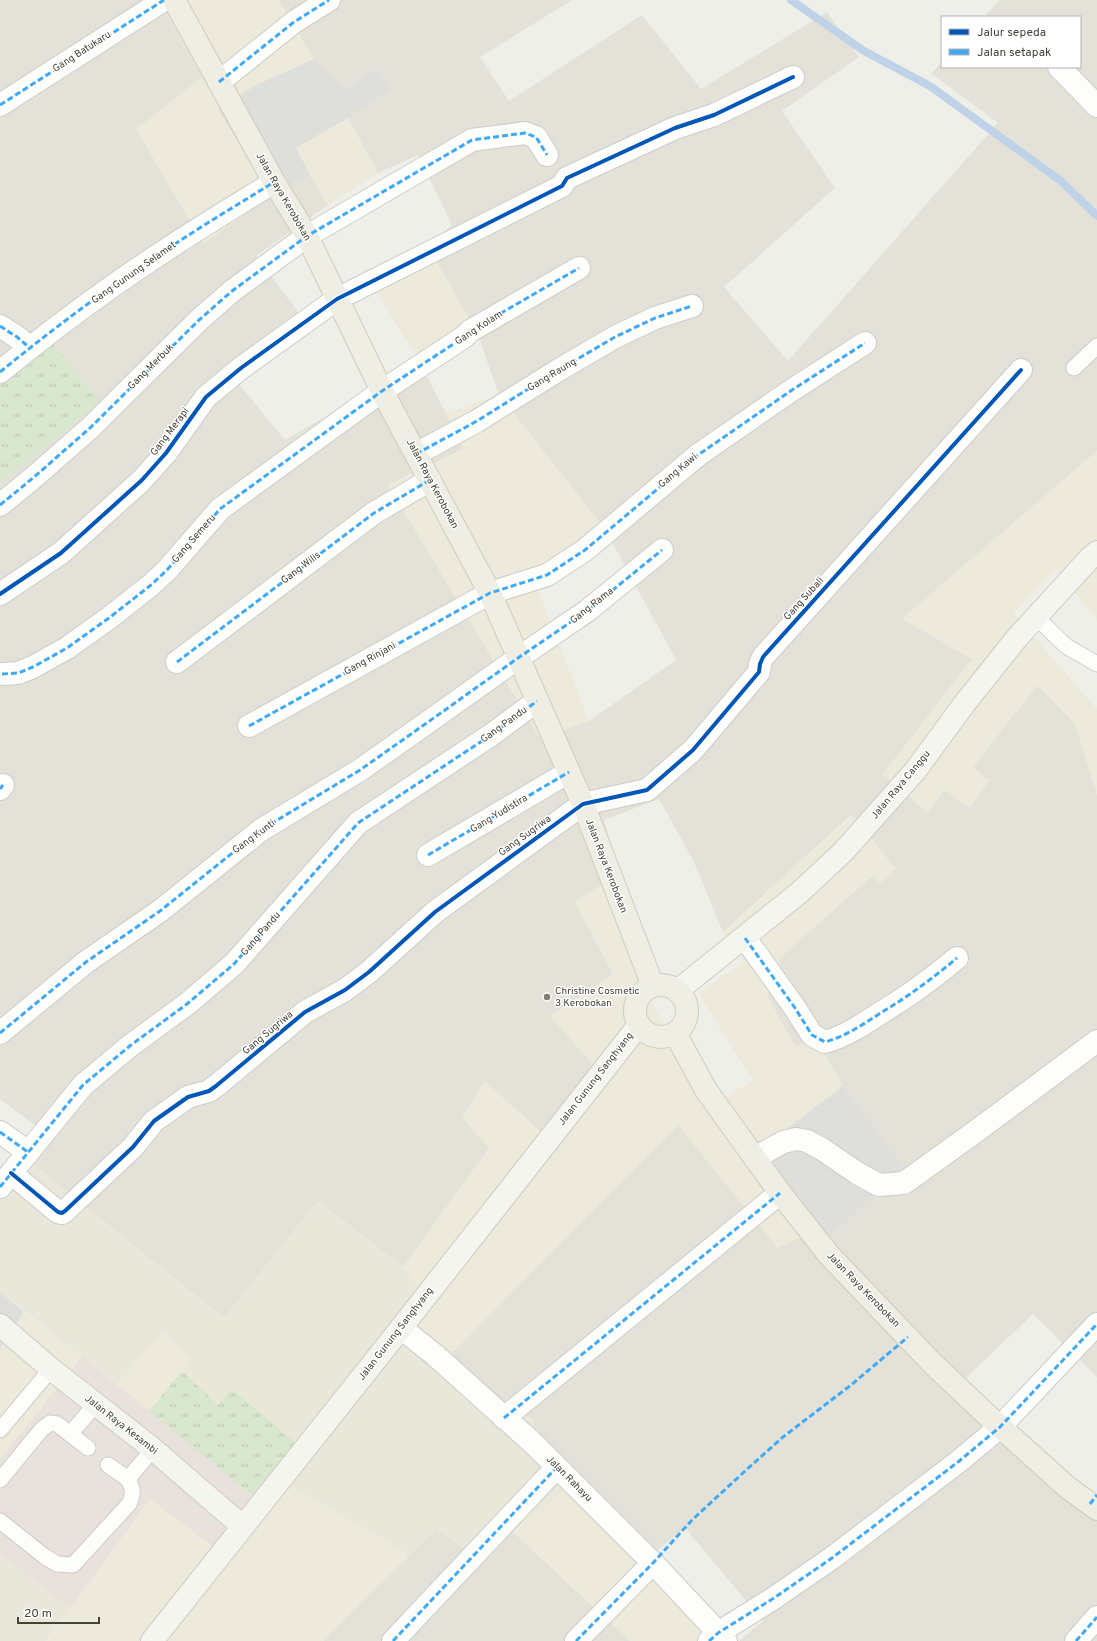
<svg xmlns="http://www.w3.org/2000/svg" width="1097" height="1641" viewBox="0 0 1097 1641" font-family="Overpass,sans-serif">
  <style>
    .residential { fill: #e3e1d8 }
    .commercial { fill: #ede9db }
    .education { fill: #e9e7da }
    .medical { fill: #e9e1db }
    .park { fill: url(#park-tufts) }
    .parking { fill: #dededa }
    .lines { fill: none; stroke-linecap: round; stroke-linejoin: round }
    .stream { stroke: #bfd2e8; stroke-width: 8 }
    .lane-casing { stroke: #cdccc8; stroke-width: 17 }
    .street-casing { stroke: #cdccc8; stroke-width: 24 }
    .secondary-casing { stroke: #cdccc2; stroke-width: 24 }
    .primary-casing { stroke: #cfccba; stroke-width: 24 }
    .lane { stroke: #fdfdfc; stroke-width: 15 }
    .street { stroke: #fdfdfc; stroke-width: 22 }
    .secondary { stroke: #f5f5ef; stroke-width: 22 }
    .primary { stroke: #efeee5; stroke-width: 22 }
    .quiet { stroke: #3fa9f5; stroke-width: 3; stroke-dasharray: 6 3; stroke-linecap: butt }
    .cycleway-casing { stroke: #fff; stroke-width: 6 }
    .cycleway { stroke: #0057b8; stroke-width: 4 }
    .poi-dot { fill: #807e76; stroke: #fff; stroke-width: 1.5 }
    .labels { text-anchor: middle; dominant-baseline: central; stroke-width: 3; stroke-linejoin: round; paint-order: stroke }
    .street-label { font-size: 10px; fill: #444137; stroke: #fff }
    .poi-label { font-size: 10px; fill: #444137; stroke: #fff; text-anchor: start }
  </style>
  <defs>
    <pattern id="park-tufts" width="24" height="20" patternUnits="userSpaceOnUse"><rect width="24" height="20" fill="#d8e7cd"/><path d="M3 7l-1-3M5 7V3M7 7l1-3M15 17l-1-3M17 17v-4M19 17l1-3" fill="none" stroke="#bbc7b1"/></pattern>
  </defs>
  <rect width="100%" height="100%" fill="#efefea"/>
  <!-- residential -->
  <path class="residential" d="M0,0H159L271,196L311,176L328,205L256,256L302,317L233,377L285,440L420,362L464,449L388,485L540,738L589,721L676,660L605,529L499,395L478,335L428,246L452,225L418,155L378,173L348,118L391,90L377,67L345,90L314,59L278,0H572L480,57L509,101L642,15L701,89L827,12L859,57L782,111L835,188L724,287L788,361L998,123L931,73L942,62V67H1080V17H984L1000,0H1097V451L903,618L972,659L883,774L928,813L944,789L973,767L1037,685L1075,724L1097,795V1377L1033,1314L964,1380L1097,1517V1641H739L763,1621L685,1528L649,1557L438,1367L678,1125L778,1248L904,1167L843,1086L813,1035L796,1048L766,994L787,978L777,960L873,875L851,815L723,932L693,860L659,799L604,820L618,874L575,902L613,974L550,1016L594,1065L544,1135L485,1082L489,1148L403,1267L318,1201L224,1318L28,1160L46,1134L0,1099V483L101,403L0,359Z
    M436,1529L469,1552L512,1531L630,1641H323Z"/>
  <!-- commercial -->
  <path class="commercial" d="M159,0H278L314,59L256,85L271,196L203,244L136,129L202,77Z
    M348,118L378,173L328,205L296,148Z
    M428,246L478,335L420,362L363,271Z
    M499,395L605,529L534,580L589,721L540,738L388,485L464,449L445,413Z
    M1097,451V620L1056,568L1013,613L1097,709V795L1075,724L1037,685L973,767L989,781L970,808L944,790L928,813L883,774L972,659L902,619Z
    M852,815L896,869L881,884L872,875L778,960L787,978L766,994L796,1048L812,1035L843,1086L749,1157L808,1234L778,1248L678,1125L438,1367L395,1344L421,1292L403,1267L489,1148L462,1118L485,1081L544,1135L594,1065L550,1016L613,974L575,902L618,874L640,956L649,998L709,1106L753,1081L698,993L744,962L723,932Z
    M24,1312L83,1356L0,1459V1349Z
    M161,1331L191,1359L149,1411L118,1384Z
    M278,1478L410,1555L323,1641H47L150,1499L222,1553Z
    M565,1490L732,1641H630L512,1531Z"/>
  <!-- education -->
  <path class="education" d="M28,1160L224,1318L318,1201L403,1267L421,1292L396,1344L532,1418L565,1490L512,1531L469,1552L436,1529L410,1555L278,1478L233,1389L218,1405L182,1371L191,1359L162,1331L118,1384L0,1292V1195Z
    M0,1554L70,1609L46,1641H0Z"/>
  <!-- medical -->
  <path class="medical" d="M83,1356L260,1502L222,1553L150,1499L70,1609L0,1554V1459Z"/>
  <!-- park -->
  <path class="park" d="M40,328L101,403L0,483V359Z
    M182,1371L218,1405L232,1389L303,1449L260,1502L149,1411Z"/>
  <!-- parking -->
  <path class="parking" d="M314,59L345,90L377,67L391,90L348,118L296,148L311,176L271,196L218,109L256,85Z
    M843,1086L904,1167L822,1243L749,1157Z
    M0,1292L24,1312L0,1349Z"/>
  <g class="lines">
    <!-- stream -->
    <path class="stream" d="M791,0L864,51L930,86L1061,181L1097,216"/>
    <defs>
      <path id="lane" d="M1074,368L1097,346
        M1036,617L1066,646L1097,664
        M0,1430L51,1369
        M88,1448L70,1434L95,1405
        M108,1465L128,1479L153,1449
        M0,1480L42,1429L50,1423L57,1424L70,1434
        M0,1521L44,1556L57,1564L73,1565L129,1504C134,1493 133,1489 128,1479"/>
      <path id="street" d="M1059,67L1097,106
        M219,82L294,22L329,0
        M0,105L164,0
        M0,326L17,337L30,348
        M0,372C54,328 110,286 169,248C203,225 239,204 274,182
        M416,454L477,421L557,371L615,337L655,318L692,306
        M0,505L33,478L90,428L199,320L232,291L307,236L472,140L525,133L536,137L547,155
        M0,594L61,553L142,480L166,453L206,397L241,368L337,299L562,186L567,178L675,128L714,115L793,77
        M177,662L374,513L430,480
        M2,674L18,673L33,667L67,648L109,618L151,585L167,570L220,509L382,391L464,337L470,331L579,268
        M249,726L490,593L547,575L585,550L698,455L792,390L865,343
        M0,789L3,785
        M428,855L569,772
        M745,938L795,1008L812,1035L825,1042C846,1036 864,1024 882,1012C909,996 933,978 957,958
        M0,1033L86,962L160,911L261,830L360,770L414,732L518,658L587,611L662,550
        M0,1132L28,1152
        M755,1158L783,1142L796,1139L807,1141L822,1149L857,1173L879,1185L904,1183L975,1132L1097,1041
        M11,1173L58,1212L62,1213L65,1211L133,1147L154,1121L188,1097L209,1091L216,1086L305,1012L345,990L369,972L435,912L583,804L647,790L693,750L759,672L760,664L763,657L1021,370
        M0,1187L83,1085L131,1045L187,1004L234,964L358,823L491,735L537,701
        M401,1328L435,1355L534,1444L653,1563L726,1641
        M504,1418L780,1193
        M393,1641L557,1467
        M576,1641L653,1563
        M709,1641L718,1633L774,1598L832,1558L958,1462L1000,1427L1097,1324
        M1076,1641L1097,1617"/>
      <path id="secondary" d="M677,991L799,893L843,852L915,771L965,703L1016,639L1090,558L1097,552
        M0,1325L51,1369L153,1449L242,1526
        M152,1641L401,1328L639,1025"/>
      <path id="primary" d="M174,0L274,182L307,236L382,391L490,593L583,804L653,986
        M635 1011a26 26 0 1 1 52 0a26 26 0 1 1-52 0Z
        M675,1033L706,1090L780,1193L829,1255L933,1364L985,1413L1067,1487L1097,1509"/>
    </defs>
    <!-- lane casing -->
    <use href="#lane" class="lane-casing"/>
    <!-- street casing -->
    <use href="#street" class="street-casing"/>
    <!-- secondary casing -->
    <use href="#secondary" class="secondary-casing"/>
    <!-- primary casing -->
    <use href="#primary" class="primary-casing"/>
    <!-- lane -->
    <use href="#lane" class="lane"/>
    <!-- street -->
    <use href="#street" class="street"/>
    <!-- secondary -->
    <use href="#secondary" class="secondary"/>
    <!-- primary -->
    <use href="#primary" class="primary"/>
    <!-- quiet -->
    <path class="quiet" d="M219,82L294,22L329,0
      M0,105L164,0
      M0,326L17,337L30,348
      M0,372C54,328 110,286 169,248C203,225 239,204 274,182
      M416,454L477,421L557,371L615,337L655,318L692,306
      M0,505L33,478L90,428L199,320L232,291L307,236L472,140L525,133L536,137L547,155
      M177,662L374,513L430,480
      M2,674L18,673L33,667L67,648L109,618L151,585L167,570L220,509L382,391L464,337L470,331L579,268
      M249,726L490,593L547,575L585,550L698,455L792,390L865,343
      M0,789L3,785
      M428,855L569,772
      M745,938L795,1008L812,1035L825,1042C846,1036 864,1024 882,1012C909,996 933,978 957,958
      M0,1033L86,962L160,911L261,830L360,770L414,732L518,658L587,611L662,550
      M0,1132L28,1152
      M0,1187L83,1085L131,1045L187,1004L234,964L358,823L491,735L537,701
      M504,1418L780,1193
      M1090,1504L1097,1495
      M393,1641L557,1467
      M576,1641L653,1563L692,1520L744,1472L783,1437L851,1385L908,1337
      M709,1641L718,1633L774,1598L832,1558L958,1462L1000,1427L1097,1324
      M1076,1641L1097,1617"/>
    <defs>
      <path id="cycleway" d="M0,594L61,553L142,480L166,453L206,397L241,368L337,299L562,186L567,178L675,128L714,115L793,77
        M11,1173L58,1212L62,1213L65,1211L133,1147L154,1121L188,1097L209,1091L216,1086L305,1012L345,990L369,972L435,912L583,804L647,790L693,750L759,672L760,664L763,657L1021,370"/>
    </defs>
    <!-- cycleway casing -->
    <use href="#cycleway" class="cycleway-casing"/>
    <!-- cycleway -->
    <use href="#cycleway" class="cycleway"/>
  </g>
  <!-- markers -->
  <circle class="poi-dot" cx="547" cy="997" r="4"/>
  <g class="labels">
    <!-- street labels -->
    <g class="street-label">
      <text transform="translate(82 52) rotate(-33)">Gang Batukaru</text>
      <text transform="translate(283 197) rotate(60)">Jalan Raya Kerobokan</text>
      <text transform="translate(134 273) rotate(-35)">Gang Gunung Selamet</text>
      <text transform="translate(479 328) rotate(-33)">Gang Kolam</text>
      <text transform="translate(151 367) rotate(-45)">Gang Merbuk</text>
      <text transform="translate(552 375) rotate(-31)">Gang Raung</text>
      <text transform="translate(170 432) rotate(-53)">Gang Merapi</text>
      <text transform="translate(678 471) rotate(-40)">Gang Kawi</text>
      <text transform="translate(432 484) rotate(62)">Jalan Raya Kerobokan</text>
      <text transform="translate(194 539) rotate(-49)">Gang Semeru</text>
      <text transform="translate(301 568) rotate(-37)">Gang Wilis</text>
      <text transform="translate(804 599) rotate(-48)">Gang Subali</text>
      <text transform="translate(592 606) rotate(-38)">Gang Rama</text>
      <text transform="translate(370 659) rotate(-29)">Gang Rinjani</text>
      <text transform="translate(504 725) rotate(-36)">Gang Pandu</text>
      <text transform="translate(901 785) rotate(-50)">Jalan Raya Canggu</text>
      <text transform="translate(499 814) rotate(-31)">Gang Yudistira</text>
      <text transform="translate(525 836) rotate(-36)">Gang Sugriwa</text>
      <text transform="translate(254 837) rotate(-36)">Gang Kunti</text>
      <text transform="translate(606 866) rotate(69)">Jalan Raya Kerobokan</text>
      <text transform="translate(261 934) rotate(-49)">Gang Pandu</text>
      <text transform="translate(268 1033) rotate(-40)">Gang Sugriwa</text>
      <text transform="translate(596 1079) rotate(-52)">Jalan Gunung Sanghyang</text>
      <text transform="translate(863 1290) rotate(46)">Jalan Raya Kerobokan</text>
      <text transform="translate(396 1334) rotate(-52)">Jalan Gunung Sanghyang</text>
      <text transform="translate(121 1425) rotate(38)">Jalan Raya Kesambi</text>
      <text transform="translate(569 1479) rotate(45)">Jalan Rahayu</text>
    </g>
    <!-- poi labels -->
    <g class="poi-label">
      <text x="555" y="991">Christine Cosmetic<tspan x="555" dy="12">3 Kerobokan</tspan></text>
    </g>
  </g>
  <!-- legend -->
  <rect x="941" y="16" width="140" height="52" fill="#ffffff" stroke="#b4b3af"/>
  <rect x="949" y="29" width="20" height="6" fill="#0057b8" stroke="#b4b3af"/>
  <text x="977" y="36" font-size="12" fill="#444137">Jalur sepeda</text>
  <rect x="949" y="49" width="20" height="6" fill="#3fa9f5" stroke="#b4b3af"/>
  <text x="977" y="56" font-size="12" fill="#444137">Jalan setapak</text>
  <!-- scale -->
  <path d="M18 1617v6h81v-6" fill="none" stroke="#444137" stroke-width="2"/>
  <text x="24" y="1617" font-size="12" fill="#444137" stroke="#ffffff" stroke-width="3" paint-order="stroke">20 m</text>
</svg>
